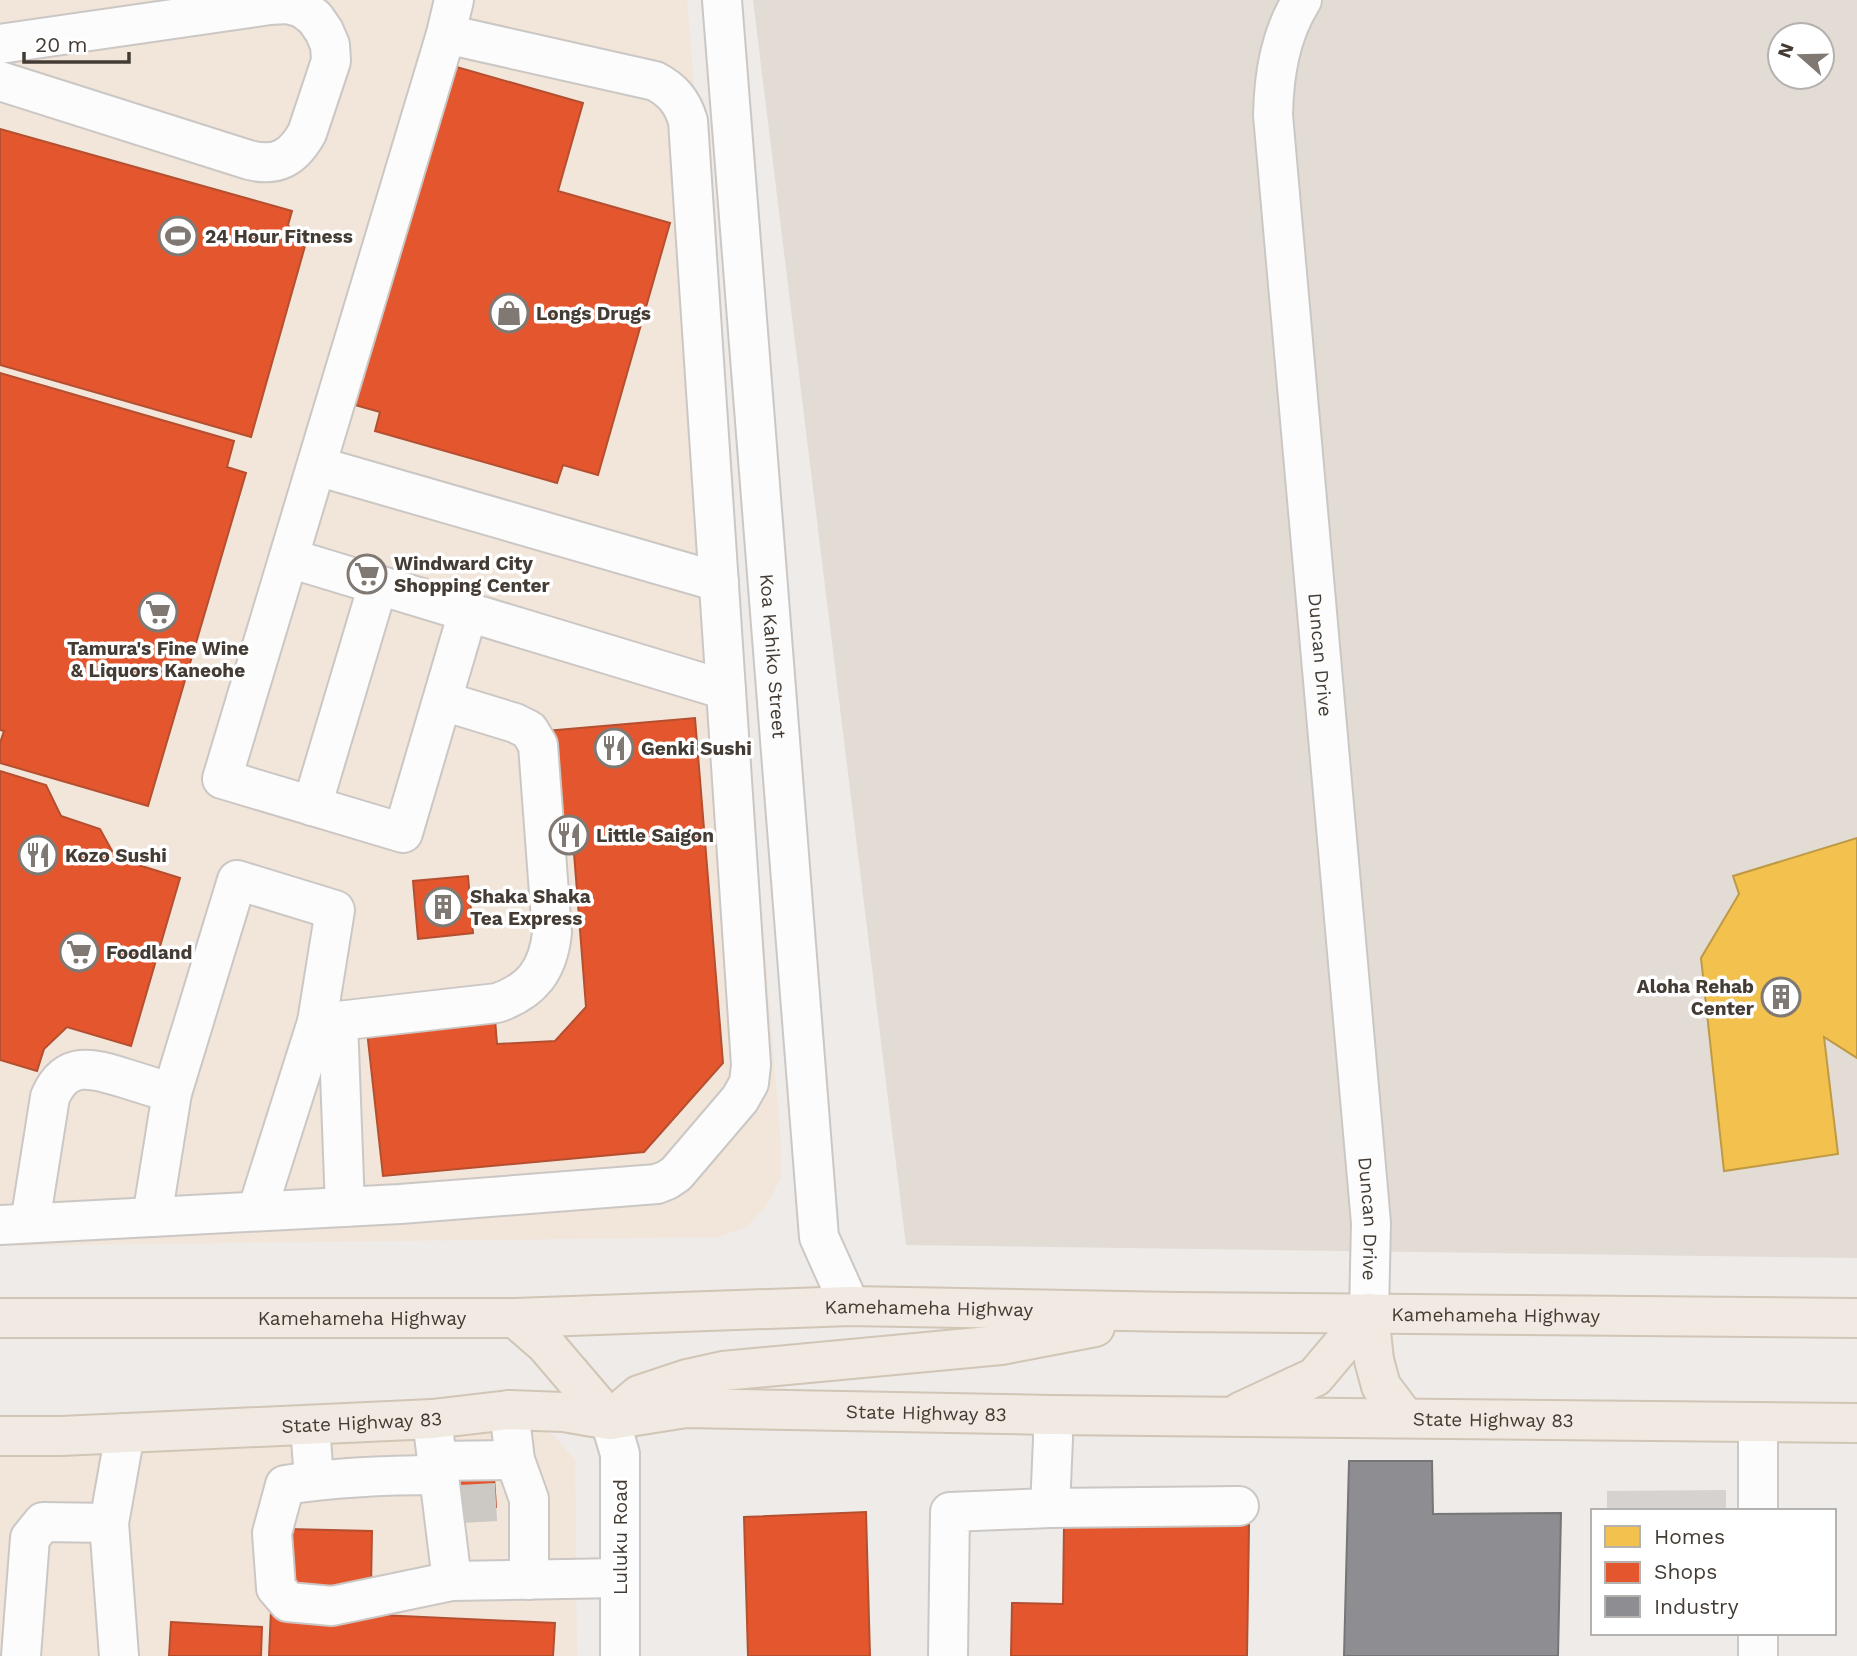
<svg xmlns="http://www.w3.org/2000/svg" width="1857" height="1656" viewBox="0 0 1857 1656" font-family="'Work Sans',sans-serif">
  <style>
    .residential { fill: #e3dcd5; fill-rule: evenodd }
    .commercial { fill: #f2e5da }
    .homes { fill: #f2c14e; stroke: #be9946; stroke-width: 2 }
    .shops { fill: #e4572e; stroke: #b44f30; stroke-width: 2 }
    .industry { fill: #8d8d92; stroke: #777576; stroke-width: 2 }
    .building { fill: #d6d2cf; stroke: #d7d2cd; stroke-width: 2 }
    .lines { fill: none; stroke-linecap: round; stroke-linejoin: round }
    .minor-tunnel { stroke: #ccc8c4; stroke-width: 38; stroke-dasharray: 38 19; stroke-linecap: butt }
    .minor-casing { stroke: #cbc7c4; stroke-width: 42 }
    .major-casing { stroke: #d1c5b5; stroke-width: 42 }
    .minor { stroke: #fcfcfc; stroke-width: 38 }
    .major { stroke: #f1eae2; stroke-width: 38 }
    .labels { text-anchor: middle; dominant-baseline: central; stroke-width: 7; stroke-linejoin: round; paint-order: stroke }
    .poi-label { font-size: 19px; font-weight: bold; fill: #443c34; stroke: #fff; text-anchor: start }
    .street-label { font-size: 19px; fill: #443c34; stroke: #fff }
  </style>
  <rect width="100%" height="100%" fill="#eeebe8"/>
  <!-- residential -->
  <path class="residential" d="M753,0H1857V1258L906,1245ZM1780,35H1822V77H1780Z"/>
  <!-- commercial -->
  <path class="commercial" d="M0,0H687L781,1147V1178L766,1206L746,1227L718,1237L0,1246Z
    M510,1418L553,1435L575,1460L577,1656H0V1447Z"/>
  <!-- homes -->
  <path class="homes" d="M1857,838V1058L1824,1037L1838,1154L1724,1171L1701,958L1739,894L1733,876Z"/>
  <!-- shops -->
  <path class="shops" d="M446,64L583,103L558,191L670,223L598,475L563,465L557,483L375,431L380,412L348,403Z
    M0,129L292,211L288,225L296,235L307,239L251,437L0,365Z
    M0,373L234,441L227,467L246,473L148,806L0,763V743L4,731L0,730Z
    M695,718L723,1063L644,1152L383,1176L367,1031L495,1019L497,1044L555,1041L586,1007L574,853L555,854L546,731Z
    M0,771L46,785L61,816L100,829L116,858L180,878L131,1046L67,1027L44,1049L37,1071L0,1060Z
    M468,876L473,933L418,939L413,881Z
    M493,1463L496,1507H461L458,1464Z
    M866,1512L870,1656H748L744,1517Z
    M1064,1524L1249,1525L1247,1656H1011L1012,1603L1063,1604Z
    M288,1529L372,1531L371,1589L286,1587Z
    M271,1610L555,1623L553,1656H269Z
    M171,1622L262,1627L261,1656H169Z"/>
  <!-- industry -->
  <path class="industry" d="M1349,1461H1432L1433,1514L1561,1513L1558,1656H1344Z"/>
  <!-- building -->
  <path class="building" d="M1725,1491V1511H1608V1492Z"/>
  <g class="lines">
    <!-- minor-tunnel -->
    <path class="minor-tunnel" d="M461,1504L496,1502"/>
    <defs>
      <g id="minor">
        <path d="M454,0L446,34L222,779L403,833L468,612"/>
        <path id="s1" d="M722,0L819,1237L850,1306"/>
        <path id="s2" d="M1302,0C1280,35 1274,74 1273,115L1371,1223L1369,1313"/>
        <path d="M0,44L270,5L287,4L302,8L315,18L324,31L330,45L331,61L307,133C293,158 277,167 249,160L0,81"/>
        <path d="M317,466L719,582"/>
        <path d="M289,558L726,690"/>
        <path d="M312,806L378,585"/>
        <path d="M338,1021L345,1207"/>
        <path d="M317,1022L338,1021L497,1003C532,991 548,970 552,933L538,745L529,730L515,723L443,701"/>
        <path d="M152,1217L172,1093L237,880L335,910L317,1022L257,1211"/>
        <path d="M30,1223L50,1097C66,1060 92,1068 124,1078C140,1083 156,1088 172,1093"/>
        <path d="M0,1225L400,1204L657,1184L667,1180L676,1174L740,1099L749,1083L751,1065L688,121C682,101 672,90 655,81L446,34"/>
        <path d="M509,1410L515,1460L529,1499V1580"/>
        <path d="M432,1419L452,1581L620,1578"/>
        <path d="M610,1420L620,1454V1656"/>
        <path d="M1758,1422V1511"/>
        <path d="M310,1425L314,1480"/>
        <path d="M436,1461L515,1460"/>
        <path d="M439,1475C387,1475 337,1477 285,1485L272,1533L276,1588L288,1602L332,1606L452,1581"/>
        <path d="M1050,1508L1053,1439L1052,1415"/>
        <path d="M21,1656L30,1538L43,1522L109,1523"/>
        <path d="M119,1656L109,1523L125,1433"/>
        <path d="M948,1656L950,1512L1050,1508L1239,1506"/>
        <path d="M1758,1656V1633"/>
      </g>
      <g id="major">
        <path d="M1369,1313L1374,1360L1381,1386L1405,1418"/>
        <path id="s3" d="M0,1318H515L850,1306L1176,1312L1857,1318"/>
        <path d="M515,1318L546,1345L610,1420"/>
        <path d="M626,1406L639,1395L687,1379L723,1371L1001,1345L1095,1327"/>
        <path d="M1240,1412L1315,1377L1369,1313"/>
        <path id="s4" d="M0,1436H61L432,1419L509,1410L564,1412L610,1420L686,1408L1052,1415L1857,1423"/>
      </g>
    </defs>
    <!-- minor casing -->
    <use href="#minor" class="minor-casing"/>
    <!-- major casing -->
    <use href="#major" class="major-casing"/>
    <!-- minor -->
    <use href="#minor" class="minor"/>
    <!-- major -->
    <use href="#major" class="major"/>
  </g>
  <!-- icons -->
  <defs>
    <symbol id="stadium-ring" viewBox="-11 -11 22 22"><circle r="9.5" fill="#fff" stroke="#807973" stroke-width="1.5"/><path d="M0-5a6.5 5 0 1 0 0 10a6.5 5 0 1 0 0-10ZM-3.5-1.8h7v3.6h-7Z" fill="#807973"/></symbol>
    <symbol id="shop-ring" viewBox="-11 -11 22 22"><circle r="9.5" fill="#fff" stroke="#807973" stroke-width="1.5"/><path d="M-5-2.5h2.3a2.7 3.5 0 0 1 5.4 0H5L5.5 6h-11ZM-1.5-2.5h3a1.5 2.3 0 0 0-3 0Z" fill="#807973"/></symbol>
    <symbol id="supermarket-ring" viewBox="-11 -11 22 22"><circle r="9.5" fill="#fff" stroke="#807973" stroke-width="1.5"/><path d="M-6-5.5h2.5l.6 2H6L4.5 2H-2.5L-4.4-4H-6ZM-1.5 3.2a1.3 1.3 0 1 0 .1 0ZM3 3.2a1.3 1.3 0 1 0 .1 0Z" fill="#807973"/></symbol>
    <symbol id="restaurant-ring" viewBox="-11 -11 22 22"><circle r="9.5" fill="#fff" stroke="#807973" stroke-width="1.5"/><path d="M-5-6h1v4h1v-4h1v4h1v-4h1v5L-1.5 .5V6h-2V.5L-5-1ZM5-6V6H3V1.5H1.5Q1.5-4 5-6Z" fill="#807973"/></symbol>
    <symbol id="building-ring" viewBox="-11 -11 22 22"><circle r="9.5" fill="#fff" stroke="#807973" stroke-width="1.5"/><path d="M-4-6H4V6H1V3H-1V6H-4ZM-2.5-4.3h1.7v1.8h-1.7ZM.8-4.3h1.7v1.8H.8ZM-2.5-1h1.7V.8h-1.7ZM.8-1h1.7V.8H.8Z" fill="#807973"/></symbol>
  </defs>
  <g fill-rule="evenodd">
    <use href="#stadium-ring" x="156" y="214" width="44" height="44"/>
    <use href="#shop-ring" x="487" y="291" width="44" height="44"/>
    <use href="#supermarket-ring" x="345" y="552" width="44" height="44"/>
    <use href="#supermarket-ring" x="136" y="590" width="44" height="44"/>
    <use href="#restaurant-ring" x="592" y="726" width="44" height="44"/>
    <use href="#restaurant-ring" x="547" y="813" width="44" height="44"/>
    <use href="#restaurant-ring" x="16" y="833" width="44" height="44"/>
    <use href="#building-ring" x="421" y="885" width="44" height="44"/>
    <use href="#supermarket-ring" x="57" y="930" width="44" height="44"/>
    <use href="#building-ring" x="1759" y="975" width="44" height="44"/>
  </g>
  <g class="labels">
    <!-- poi labels -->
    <g class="poi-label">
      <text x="205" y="236">24 Hour Fitness</text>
      <text x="536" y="313">Longs Drugs</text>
      <text x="394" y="563">Windward City<tspan x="394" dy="22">Shopping Center</tspan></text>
      <text x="158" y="648" text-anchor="middle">Tamura's Fine Wine<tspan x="158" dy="22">&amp; Liquors Kaneohe</tspan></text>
      <text x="641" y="748">Genki Sushi</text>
      <text x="596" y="835">Little Saigon</text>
      <text x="65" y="855">Kozo Sushi</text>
      <text x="470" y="896">Shaka Shaka<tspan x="470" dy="22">Tea Express</tspan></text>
      <text x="106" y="952">Foodland</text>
      <text x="1754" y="986" text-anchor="end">Aloha Rehab<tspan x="1754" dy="22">Center</tspan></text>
    </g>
    <!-- street labels -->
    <g class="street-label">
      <text stroke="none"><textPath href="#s2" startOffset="662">Duncan Drive</textPath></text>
      <text stroke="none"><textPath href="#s1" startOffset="658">Koa Kahiko Street</textPath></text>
      <text stroke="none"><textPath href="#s2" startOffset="1228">Duncan Drive</textPath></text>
      <text stroke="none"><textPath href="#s3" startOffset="929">Kamehameha Highway</textPath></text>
      <text stroke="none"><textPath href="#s3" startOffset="1496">Kamehameha Highway</textPath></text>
      <text stroke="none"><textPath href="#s3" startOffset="362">Kamehameha Highway</textPath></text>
      <text stroke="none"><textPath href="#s4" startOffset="929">State Highway 83</textPath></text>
      <text stroke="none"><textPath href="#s4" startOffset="1496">State Highway 83</textPath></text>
      <text stroke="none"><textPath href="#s4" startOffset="362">State Highway 83</textPath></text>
      <text transform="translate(620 1537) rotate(-90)">Luluku Road</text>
    </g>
  </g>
  <!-- legend -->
  <rect x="1591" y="1509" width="245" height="126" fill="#ffffff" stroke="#b4b1ae" stroke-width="2"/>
  <rect x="1605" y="1526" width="35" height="21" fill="#f2c14e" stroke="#b4b1ae" stroke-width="2"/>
  <text x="1654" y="1544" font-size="21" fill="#443c34">Homes</text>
  <rect x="1605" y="1562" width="35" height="21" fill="#e4572e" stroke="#b4b1ae" stroke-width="2"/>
  <text x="1654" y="1579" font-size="21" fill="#443c34">Shops</text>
  <rect x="1605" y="1596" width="35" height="21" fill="#8d8d92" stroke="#b4b1ae" stroke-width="2"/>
  <text x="1654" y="1614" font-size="21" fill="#443c34">Industry</text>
  <!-- north arrow -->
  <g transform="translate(1801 56) rotate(290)"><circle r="33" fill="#ffffff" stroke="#b4b1ae" stroke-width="2"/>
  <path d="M0-5L12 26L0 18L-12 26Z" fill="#807973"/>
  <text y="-10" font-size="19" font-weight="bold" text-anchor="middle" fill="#443c34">N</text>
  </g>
  <!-- scale -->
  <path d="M24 52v10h105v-10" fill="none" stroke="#443c34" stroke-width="3.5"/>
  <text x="35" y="52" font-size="21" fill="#443c34" stroke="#ffffff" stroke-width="5" paint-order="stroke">20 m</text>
</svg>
